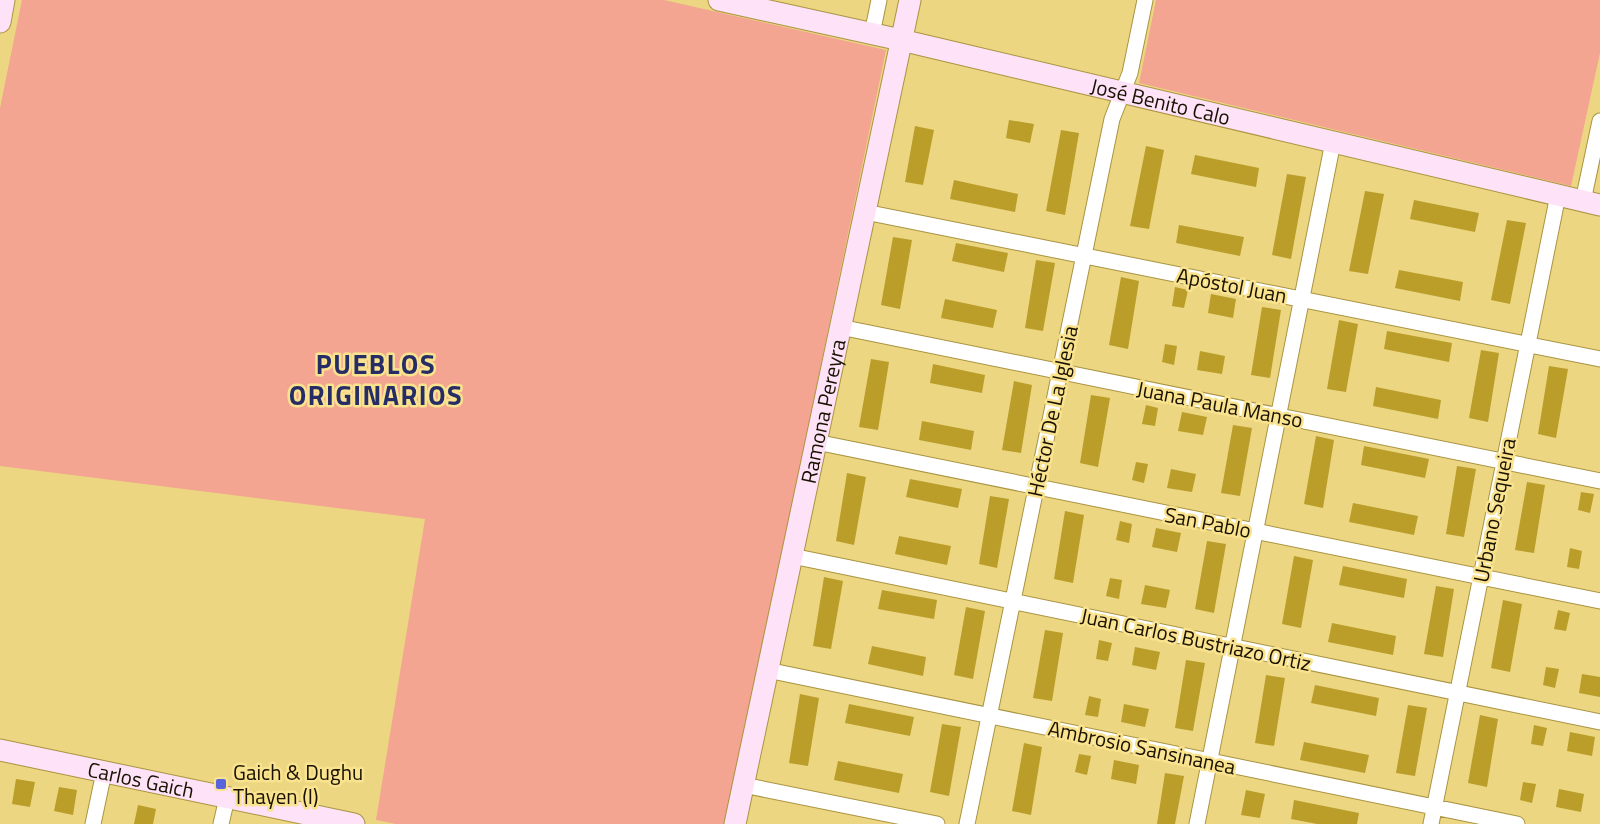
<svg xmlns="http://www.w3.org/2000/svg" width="1600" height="824" viewBox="0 0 1600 824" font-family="'Titillium Web',sans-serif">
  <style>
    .green { fill: #f3a591 }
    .building { fill: #ba9e29 }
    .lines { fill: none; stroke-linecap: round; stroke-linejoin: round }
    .street-casing { stroke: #aa9441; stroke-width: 17 }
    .secondary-casing { stroke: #aa9441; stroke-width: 23 }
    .street { stroke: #fff; stroke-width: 15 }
    .secondary { stroke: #fde2f8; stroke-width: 21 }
    .poi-dot { fill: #5864db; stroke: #fae38f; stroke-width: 2 }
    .labels { text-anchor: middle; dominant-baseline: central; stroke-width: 5; stroke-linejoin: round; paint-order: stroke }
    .street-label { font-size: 21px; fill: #191200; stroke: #fae38f }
    .poi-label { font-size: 21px; fill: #191200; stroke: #fae38f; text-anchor: start }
    .district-label { font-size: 27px; font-weight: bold; letter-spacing: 1.5px; fill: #262c66; stroke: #fae38f }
  </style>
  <rect width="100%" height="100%" fill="#ecd682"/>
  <!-- green -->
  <path class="green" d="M22,0H664L886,50L726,824H396L376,820L425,519L0,466V108Z
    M1156,0H1600V53L1571,186L1139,83Z"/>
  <!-- building -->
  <path class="building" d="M1009,120L1034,124L1030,143L1006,138Z
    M915,126L934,130L923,185L905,182Z
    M1061,130L1079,133L1065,215L1046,211Z
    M1146,146L1164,150L1149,229L1130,226Z
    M1195,155L1259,168L1256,187L1191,174Z
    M1287,174L1306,177L1291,259L1272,255Z
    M954,180L1018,194L1015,212L950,199Z
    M1365,191L1384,194L1368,274L1349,271Z
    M1414,200L1479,213L1475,232L1410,219Z
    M1507,220L1526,223L1510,304L1491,300Z
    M1179,225L1244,237L1240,256L1176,243Z
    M893,237L912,240L900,309L881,305Z
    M956,243L1008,253L1004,272L952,261Z
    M1036,260L1055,263L1043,331L1025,328Z
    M1399,270L1463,282L1460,301L1395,288Z
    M1121,277L1139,281L1128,349L1109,345Z
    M1175,287L1188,290L1184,308L1172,306Z
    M1211,294L1236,299L1233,318L1208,313Z
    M945,299L997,310L993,328L941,318Z
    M1262,307L1281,310L1270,378L1251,375Z
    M1339,320L1358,324L1346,392L1327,389Z
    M1387,331L1452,343L1449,362L1384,349Z
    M1165,344L1177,346L1174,365L1162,362Z
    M1481,350L1499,353L1488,422L1469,418Z
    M1200,351L1225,356L1222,374L1197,370Z
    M871,359L889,362L878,430L859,427Z
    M933,364L985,375L982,393L930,383Z
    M1549,366L1568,369L1556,438L1538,434Z
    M1014,381L1032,385L1021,453L1002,450Z
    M1376,387L1441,400L1438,419L1373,406Z
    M1091,395L1110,398L1098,467L1080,463Z
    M1146,405L1158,408L1155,426L1142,424Z
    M1182,412L1207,417L1203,435L1178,431Z
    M922,421L974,431L971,450L919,440Z
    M1233,425L1252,428L1240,496L1221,493Z
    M1316,436L1334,440L1323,508L1304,504Z
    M1364,446L1429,459L1425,478L1361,465Z
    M1136,462L1148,464L1144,483L1132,480Z
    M1457,466L1476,469L1464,537L1446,534Z
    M1171,469L1196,474L1192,492L1167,488Z
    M847,473L866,477L854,545L836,541Z
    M910,479L962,489L958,508L906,497Z
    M1527,482L1545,485L1534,553L1515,550Z
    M1581,492L1594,494L1590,513L1578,510Z
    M990,496L1009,499L997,568L979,564Z
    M1353,503L1418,516L1414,535L1349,522Z
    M1065,511L1084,515L1073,583L1054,579Z
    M1120,521L1132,524L1129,543L1116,540Z
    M1156,528L1181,533L1177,552L1152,547Z
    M899,536L951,546L947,565L895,554Z
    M1207,541L1226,544L1214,613L1195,609Z
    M1570,548L1582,551L1579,569L1567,567Z
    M1294,556L1313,560L1301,628L1282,624Z
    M1343,566L1407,579L1404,598L1339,585Z
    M824,577L843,581L831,649L813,646Z
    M1110,578L1122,580L1119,599L1106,596Z
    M1145,585L1170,590L1166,608L1141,604Z
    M1436,586L1454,589L1443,657L1424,654Z
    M882,590L937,600L934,619L878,609Z
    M1503,600L1522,604L1510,672L1491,668Z
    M966,607L985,611L973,679L954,675Z
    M1558,610L1570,613L1566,631L1554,629Z
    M1332,623L1396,636L1393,655L1328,642Z
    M1045,630L1063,633L1052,701L1033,698Z
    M1099,640L1112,643L1108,661L1096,659Z
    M872,646L926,657L923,676L868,664Z
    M1135,647L1160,652L1156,670L1132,665Z
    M1186,660L1205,663L1193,731L1175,728Z
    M1546,667L1559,669L1555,688L1543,685Z
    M1582,674L1600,677V697L1579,693Z
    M1266,675L1285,678L1274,746L1255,743Z
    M1315,685L1379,698L1376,716L1311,703Z
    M800,694L819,698L808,766L789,763Z
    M1089,696L1101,699L1098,717L1085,715Z
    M849,704L914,717L910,736L845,723Z
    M1124,704L1149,709L1145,727L1121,722Z
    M1408,705L1427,708L1415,776L1396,773Z
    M1480,715L1498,719L1487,787L1468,783Z
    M942,724L961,727L949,796L930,792Z
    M1534,725L1547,728L1543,746L1531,744Z
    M1570,732L1595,737L1592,756L1567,751Z
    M1304,742L1369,755L1365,773L1300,760Z
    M1024,743L1042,747L1031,815L1012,811Z
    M1079,754L1091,756L1087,775L1075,772Z
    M1114,760L1139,765L1136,784L1111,779Z
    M838,761L903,774L899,793L834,780Z
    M1165,773L1184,776L1175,824H1157Z
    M16,779L35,782L30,807L12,804Z
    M1523,782L1536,784L1532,803L1520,800Z
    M59,787L77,790L73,815L54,811Z
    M1559,789L1584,794L1581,812L1556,807Z
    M1246,790L1265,794L1260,818L1241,815Z
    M1294,800L1359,813L1357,824H1317L1291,819Z
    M138,805L156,809L153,824H134Z"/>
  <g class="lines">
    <defs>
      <path id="street" d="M872,34L879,0
        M1583,201L1600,121
        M865,212L1600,359
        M840,327L1600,481
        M816,442L1600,601
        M792,556L1600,722
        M767,670L1517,824
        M743,785L937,824
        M93,824L104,772
        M221,824L227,798
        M967,824L1112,119L1130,73L1145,0
        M1197,824L1333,142
        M1431,824L1558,195"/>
      <g id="secondary">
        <path id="s1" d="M719,0L901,40L1600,205"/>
        <path d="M0,22L4,0"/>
        <path id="s2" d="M0,750L354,824"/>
        <path id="s3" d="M735,824L910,0"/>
      </g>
    </defs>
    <!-- street casing -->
    <use href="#street" class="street-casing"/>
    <!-- secondary casing -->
    <use href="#secondary" class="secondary-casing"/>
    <!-- street -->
    <use href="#street" class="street"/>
    <!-- secondary -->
    <use href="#secondary" class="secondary"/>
  </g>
  <!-- markers -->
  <rect class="poi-dot" x="215" y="778" width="12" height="12" rx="3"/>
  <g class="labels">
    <!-- street labels -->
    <g class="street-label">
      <text stroke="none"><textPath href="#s1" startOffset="453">José Benito Calo</textPath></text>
      <text transform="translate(1232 285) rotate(11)">Apóstol Juan</text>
      <text transform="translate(1220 404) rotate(11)">Juana Paula Manso</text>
      <text transform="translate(1052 411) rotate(-78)">Héctor De La Iglesia</text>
      <text stroke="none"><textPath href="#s3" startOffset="422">Ramona Pereyra</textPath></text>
      <text transform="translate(1494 510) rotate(-79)">Urbano Sequeira</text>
      <text transform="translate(1208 522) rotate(11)">San Pablo</text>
      <text transform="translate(1196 639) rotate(12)">Juan Carlos Bustriazo Ortiz</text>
      <text transform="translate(1142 747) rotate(12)">Ambrosio Sansinanea</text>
      <text stroke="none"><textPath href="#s2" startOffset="144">Carlos Gaich</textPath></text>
    </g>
    <!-- poi labels -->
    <g class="poi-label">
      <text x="233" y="772">Gaich &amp; Dughu<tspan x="233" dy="24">Thayen (I)</tspan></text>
    </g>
    <!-- district labels -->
    <g class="district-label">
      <text x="376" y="363">PUEBLOS<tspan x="376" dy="31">ORIGINARIOS</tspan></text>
    </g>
  </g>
</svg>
